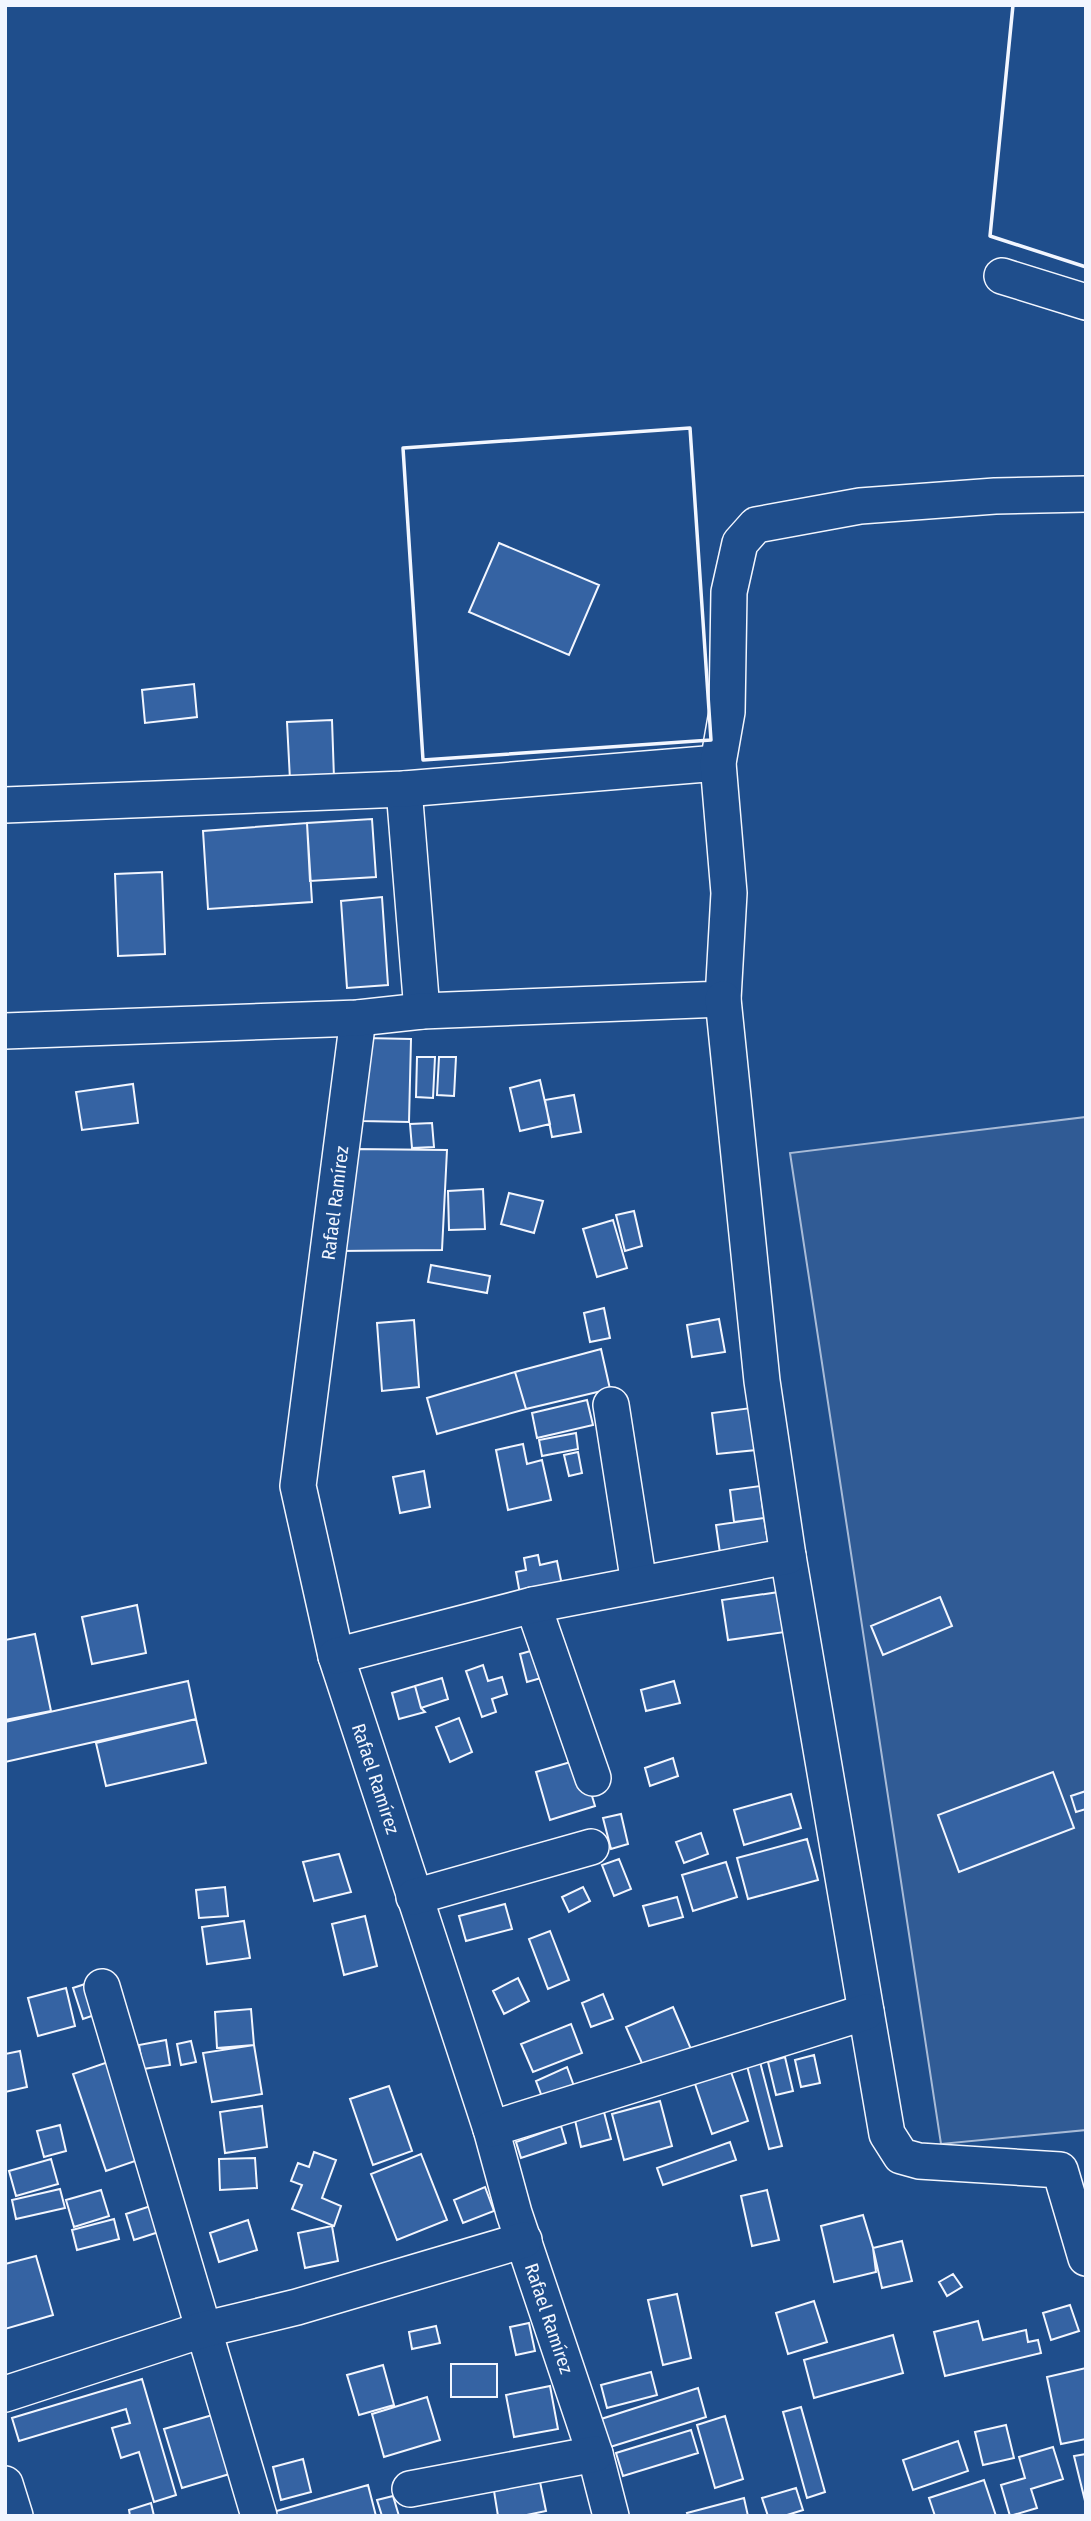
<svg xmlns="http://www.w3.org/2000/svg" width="1091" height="2521" viewBox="0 0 1091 2521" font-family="'Fira Sans Condensed',sans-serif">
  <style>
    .built { fill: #305b95; stroke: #a8bbd7; stroke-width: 2 }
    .building { fill: #3563a3; stroke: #f2f6ff; stroke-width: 2 }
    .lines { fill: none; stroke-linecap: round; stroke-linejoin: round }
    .minor-casing { stroke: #f2f6ff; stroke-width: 38 }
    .minor { stroke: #1f4e8c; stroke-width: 35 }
    .wall { stroke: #f2f6ff; stroke-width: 3.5 }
    .labels { text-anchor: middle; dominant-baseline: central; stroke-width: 5; stroke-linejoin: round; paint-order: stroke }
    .street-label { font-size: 19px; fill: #f2f6ff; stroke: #1f4e8c }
  </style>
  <rect width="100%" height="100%" fill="#1f4e8c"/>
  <!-- built -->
  <path class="built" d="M1086,1117V2130L941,2144L790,1153Z"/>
  <!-- building -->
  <path class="building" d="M499,543L599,585L569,655L469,612Z
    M194,684L197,717L145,723L142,690Z
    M332,720L334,778L290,780L287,722Z
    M372,819L376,877L310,881L307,823Z
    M307,823L312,902L208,909L203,831Z
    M162,872L165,954L118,956L115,874Z
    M382,897L388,985L347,988L341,901Z
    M365,1038L411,1039L409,1122L362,1121Z
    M417,1057H435L433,1098L416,1097Z
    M439,1057H456L454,1096L437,1095Z
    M540,1080L550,1124L520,1131L510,1088Z
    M133,1084L138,1123L82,1130L76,1092Z
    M574,1095L581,1132L552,1137L545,1100Z
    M432,1123L434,1147L412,1148L410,1124Z
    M354,1149L447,1150L442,1250L339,1251Z
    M483,1189L485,1229L449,1230L448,1191Z
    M509,1193L543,1201L534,1233L501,1224Z
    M634,1211L642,1246L625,1251L616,1215Z
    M613,1220L627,1268L597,1277L583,1229Z
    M431,1265L490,1276L487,1293L428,1282Z
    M604,1308L610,1338L590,1342L584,1313Z
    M719,1319L725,1352L692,1357L687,1325Z
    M414,1320L419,1387L382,1391L377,1323Z
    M601,1349L610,1389L526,1409L515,1372Z
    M515,1372L526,1409L437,1434L427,1398Z
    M587,1400L593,1425L537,1438L532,1413Z
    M751,1408L756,1450L717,1454L712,1413Z
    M576,1433L578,1449L542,1456L539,1440Z
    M523,1444L527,1464L542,1460L551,1500L508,1510L496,1450Z
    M578,1452L582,1473L569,1476L564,1455Z
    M424,1471L430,1507L400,1513L393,1477Z
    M760,1486L764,1518L734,1522L730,1490Z
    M764,1518L770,1553L721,1560L716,1525Z
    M538,1555L540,1565L557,1561L562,1585L520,1594L516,1572L526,1570L524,1558Z
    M779,1592L785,1632L728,1640L722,1600Z
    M940,1597L952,1626L883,1655L871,1626Z
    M137,1605L146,1653L92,1664L82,1617Z
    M35,1634L51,1711L5,1720V1640Z
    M541,1648L548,1676L527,1682L520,1654Z
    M483,1665L488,1681L502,1677L507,1694L492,1699L496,1712L482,1717L466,1671Z
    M442,1678L448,1699L421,1708L415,1686Z
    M188,1681L196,1719L5,1762V1722Z
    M674,1681L680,1703L646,1711L641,1690Z
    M415,1686L421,1708L425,1712L399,1719L392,1693Z
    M459,1718L472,1752L450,1762L436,1727Z
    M196,1719L206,1763L106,1786L96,1743Z
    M673,1758L678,1776L650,1786L645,1768Z
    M581,1759L595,1806L550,1820L536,1772Z
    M1053,1772L1074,1828L959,1872L938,1815Z
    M1086,1791V1809L1076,1812L1071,1796Z
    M791,1794L801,1828L744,1845L734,1810Z
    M621,1814L628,1844L611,1849L603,1818Z
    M701,1833L708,1854L684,1863L676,1842Z
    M807,1839L818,1880L748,1899L737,1858Z
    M339,1854L351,1892L314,1901L303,1862Z
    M619,1859L631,1889L614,1896L602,1865Z
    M726,1862L737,1897L693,1911L682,1875Z
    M225,1887L228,1916L199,1918L196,1890Z
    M583,1887L590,1901L569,1912L562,1897Z
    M677,1897L683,1917L649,1926L643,1906Z
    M505,1904L512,1929L466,1941L459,1916Z
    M365,1916L377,1966L344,1975L332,1924Z
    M244,1921L250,1958L207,1964L202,1927Z
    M550,1931L569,1980L548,1989L529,1939Z
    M518,1978L529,2001L504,2014L493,1991Z
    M97,1980L106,2011L83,2019L73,1988Z
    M66,1988L75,2026L38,2036L28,1998Z
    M603,1994L613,2019L591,2027L582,2003Z
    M673,2007L691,2049L645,2070L626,2027Z
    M251,2009L254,2045L217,2048L215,2012Z
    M571,2024L582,2053L533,2072L521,2044Z
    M166,2040L170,2065L143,2069L139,2045Z
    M191,2041L196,2062L181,2065L177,2044Z
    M254,2045L262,2094L212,2102L203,2053Z
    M20,2051L27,2087L5,2092V2054Z
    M814,2055L820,2083L801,2087L795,2060Z
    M785,2057L793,2091L776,2095L768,2062Z
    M114,2060L147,2157L106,2171L73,2074Z
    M760,2062L782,2146L769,2149L747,2066Z
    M567,2067L575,2089L544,2102L536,2081Z
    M730,2069L748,2121L712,2134L694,2081Z
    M389,2086L412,2151L373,2165L350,2099Z
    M660,2101L672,2146L624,2160L612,2114Z
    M262,2106L267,2147L225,2153L220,2112Z
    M604,2112L611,2139L581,2147L575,2120Z
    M60,2125L66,2151L44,2157L37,2131Z
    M561,2126L566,2143L521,2158L516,2142Z
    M730,2142L736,2160L663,2185L657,2168Z
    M314,2152L336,2160L322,2198L341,2206L334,2226L292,2209L302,2185L291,2181L298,2163L309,2167Z
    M421,2154L447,2220L397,2240L371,2174Z
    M255,2158L257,2188L220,2190L219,2159Z
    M51,2159L58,2184L16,2196L9,2171Z
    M485,2187L494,2211L463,2223L454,2200Z
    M60,2189L65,2208L16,2219L12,2200Z
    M101,2190L109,2216L74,2227L66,2200Z
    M767,2190L779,2240L752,2246L741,2196Z
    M160,2203L168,2229L134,2240L126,2214Z
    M863,2215L873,2248L876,2272L834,2282L821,2226Z
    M114,2219L119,2239L77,2250L72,2230Z
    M248,2220L257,2250L219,2262L210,2233Z
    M332,2226L338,2261L305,2268L298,2233Z
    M902,2241L912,2281L882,2288L873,2248Z
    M36,2256L53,2315L5,2329V2264Z
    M953,2274L962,2287L947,2296L939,2282Z
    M677,2294L691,2358L663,2365L648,2300Z
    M814,2301L827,2342L788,2354L776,2313Z
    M1070,2305L1079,2331L1051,2340L1043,2313Z
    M978,2321L983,2340L1026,2330L1028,2342L1038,2340L1041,2353L945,2376L934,2332Z
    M529,2323L535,2351L516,2355L510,2327Z
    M436,2326L440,2343L412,2349L409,2332Z
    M893,2335L903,2373L814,2398L804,2360Z
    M451,2364H497V2397H451Z
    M383,2365L394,2405L359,2415L347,2375Z
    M1086,2368V2439L1061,2444L1047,2377Z
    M651,2372L657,2395L607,2408L601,2385Z
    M142,2379L176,2495L154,2502L139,2452L121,2458L112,2428L130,2423L126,2409L19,2441L12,2418Z
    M550,2386L558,2429L514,2437L506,2395Z
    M698,2388L706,2417L607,2448L598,2420Z
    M427,2397L440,2440L384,2457L372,2414Z
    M801,2407L825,2492L807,2498L783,2412Z
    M216,2414L233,2473L182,2488L164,2429Z
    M725,2416L743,2479L715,2488L697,2425Z
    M1006,2425L1014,2458L983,2465L975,2432Z
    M691,2430L698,2453L623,2476L616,2453Z
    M958,2441L968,2471L913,2490L903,2460Z
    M1053,2447L1063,2479L1031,2489L1037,2508L1010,2516L1001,2485L1025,2478L1019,2457Z
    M1086,2454V2505L1074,2456Z
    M303,2459L311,2492L281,2500L273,2467Z
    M984,2480L996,2516H935L929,2498Z
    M540,2482L546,2511L522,2516H498L494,2491Z
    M368,2485L376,2516H274L273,2512Z
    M796,2488L803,2510L784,2516H768L762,2498Z
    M393,2496L399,2516H382L377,2500Z
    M744,2498L748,2516H688L687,2513Z
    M151,2503L154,2516H130L129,2510Z"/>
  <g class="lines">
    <defs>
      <g id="minor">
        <path d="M1002,276L1086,302"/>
        <path d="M404,789L422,1011"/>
        <path d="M5,805L404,789L718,763"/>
        <path id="s1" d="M358,1018L298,1486L336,1656L491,2129L514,2213L595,2454L611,2516"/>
        <path d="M5,1031L358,1018L422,1011L723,999L729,893L718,763L727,712L729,592L740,543L756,525L860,506L995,496L1086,494"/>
        <path d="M611,1405L639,1584"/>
        <path d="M788,1556L887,2134L901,2156L919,2161L1060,2170L1086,2258"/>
        <path d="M533,1605L593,1778"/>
        <path d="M336,1656L533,1605L788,1556L762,1381L723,999"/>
        <path d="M414,1897L591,1847"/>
        <path d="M102,1987L259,2516"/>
        <path d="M491,2129L866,2012"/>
        <path d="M5,2394L202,2330L297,2307L524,2240"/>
        <path d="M5,2484L15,2516"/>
        <path d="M410,2489L595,2454"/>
      </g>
    </defs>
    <!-- minor casing -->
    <use href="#minor" class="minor-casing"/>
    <!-- minor -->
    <use href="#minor" class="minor"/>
    <!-- wall -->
    <path class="wall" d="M1013,5L990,236L1086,267
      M690,428L711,740L423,760L403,448Z"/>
  </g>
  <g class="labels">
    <!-- street labels -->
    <g class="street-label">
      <text transform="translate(335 1203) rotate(-83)">Rafael Ramírez</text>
      <text stroke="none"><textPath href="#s1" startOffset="775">Rafael Ramírez</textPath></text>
      <text stroke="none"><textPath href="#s1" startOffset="1342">Rafael Ramírez</textPath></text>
    </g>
  </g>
  <!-- border -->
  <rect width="1091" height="2521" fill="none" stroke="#f2f6ff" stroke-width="14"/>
</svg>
